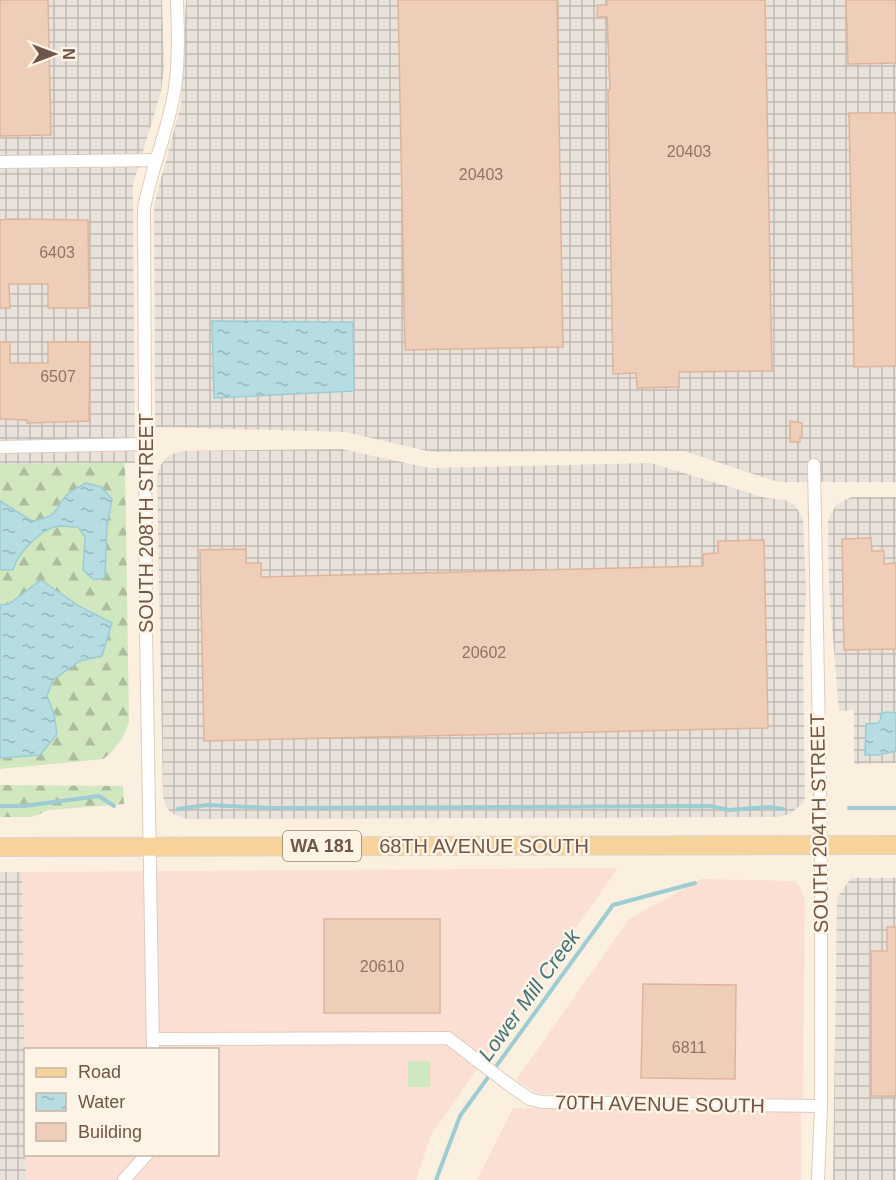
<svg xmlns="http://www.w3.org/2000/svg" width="896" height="1180" viewBox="0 0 896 1180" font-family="Helvetica,sans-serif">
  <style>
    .commercial { fill: #fbdfd4; fill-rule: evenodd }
    .industrial { fill: url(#industrial-grid) }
    .forest { fill: url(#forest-firs) }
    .park { fill: #d0e7c0 }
    .water { fill: url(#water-ripples); stroke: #9dccd4; stroke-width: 1.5 }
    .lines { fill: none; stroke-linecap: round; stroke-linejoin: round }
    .stream { stroke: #9dccd4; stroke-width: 4 }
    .building { fill: #eeceb9; stroke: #e0b49a; stroke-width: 1.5 }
    .minor-casing { stroke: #deccbd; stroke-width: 14 }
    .primary-casing { stroke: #dad3d0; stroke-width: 20 }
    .minor { stroke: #fff; stroke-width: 12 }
    .primary { stroke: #f7d39b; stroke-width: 18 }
    .labels { text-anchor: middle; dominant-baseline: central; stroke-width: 5; stroke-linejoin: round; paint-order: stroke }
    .number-label { font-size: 16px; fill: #907465 }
    .shield { fill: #fef4e5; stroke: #9b8578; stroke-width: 1.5 }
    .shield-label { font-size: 18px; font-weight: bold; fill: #705649 }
    .street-label { font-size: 20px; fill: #705649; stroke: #fef4e5 }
    .water-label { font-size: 21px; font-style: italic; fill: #41737b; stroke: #fef4e5 }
  </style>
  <defs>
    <pattern id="industrial-grid" width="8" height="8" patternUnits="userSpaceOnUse" patternTransform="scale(1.5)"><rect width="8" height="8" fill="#e9e2db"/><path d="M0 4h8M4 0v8" fill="none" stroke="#c1bab4"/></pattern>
    <pattern id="forest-firs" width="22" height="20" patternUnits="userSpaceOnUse" patternTransform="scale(1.5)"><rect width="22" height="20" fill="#d0e7c0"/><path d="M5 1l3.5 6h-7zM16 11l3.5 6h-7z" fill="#adbe9e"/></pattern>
    <pattern id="water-ripples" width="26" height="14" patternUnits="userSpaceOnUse" patternTransform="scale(1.5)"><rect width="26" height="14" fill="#b6dde2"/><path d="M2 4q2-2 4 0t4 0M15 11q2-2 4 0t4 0" fill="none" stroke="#98b6b9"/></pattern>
  </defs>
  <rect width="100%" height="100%" fill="#fbf0e0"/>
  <!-- commercial -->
  <path class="commercial" d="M618,868L431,1135L416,1180H26L22,872ZM26,1050H218V1154H26Z
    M701,879L795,881L800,887L805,900L803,1099L539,1094L516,1080L629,919Z
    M513,1108L801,1111V1180H477Z"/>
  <!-- industrial -->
  <path class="industrial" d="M0,0H162L164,67L161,92L133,184L135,463L0,464Z
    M186,0H896V482H778L684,451L432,452L345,432L155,427L154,205L181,105Z
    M341,449L429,468L651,463L766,498L785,500L795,505L803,519L806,590L803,658L805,798L803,803L790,814L779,817L187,819L171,813L167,808L163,797L157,477L160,466L168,456L181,451Z
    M851,497H896V763L854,764V710L839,711L829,588L828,520L836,505Z
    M0,872H22L26,1180H0Z
    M851,878H896V1180H833L837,898Z"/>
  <!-- forest -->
  <path class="forest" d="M125,463L129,722C124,737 116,750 103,759L0,769V464Z
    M0,785L123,786L124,804L49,810L32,817H0Z"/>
  <!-- park -->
  <path class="park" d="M408,1061H430V1087H408Z"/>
  <!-- water -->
  <path class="water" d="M212,321L353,322L354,391L214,398Z
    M86,483L101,487L112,499L107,526L105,578L94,580L83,570L85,537L78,527C72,527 65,526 59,526C41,528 17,554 13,570H0V501L32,521C64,516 52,507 69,493C74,489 81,486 86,483Z
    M41,580L79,606L112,623L102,656L80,661L53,680L47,696L54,714L57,734L40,755L0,758V605L9,604Z
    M887,712L896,713V751L879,755H865L866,724L878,723L881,719L880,714Z"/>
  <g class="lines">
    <!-- stream -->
    <path class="stream" d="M0,806H24L99,796L114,806
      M849,808H896
      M178,809L207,805L271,808L710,806L729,810L769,807L783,809
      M436,1180L460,1116L613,905L695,883"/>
  </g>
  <!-- building -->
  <path class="building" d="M0,0H48L51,135L0,136Z
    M398,0H557L563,347L405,350Z
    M607,0H765L772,371L679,372V387L637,388L636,373L613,374L608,92L610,89L607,17H598L597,15L598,5H607Z
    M846,0H896V63L848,64Z
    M849,113H896V366L854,367Z
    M9,219L88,220L89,308H48V284H9L10,308H0V220Z
    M0,342H10V363H48V342H90L89,421L27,423V420L0,419Z
    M790,421L802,423V437H800V442H790Z
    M871,538L872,551H884V564L896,563V649L844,650L842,539Z
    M764,540L768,728L204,741L200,550L246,549V563H261V577L703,566V554L718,553V541Z
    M324,919H440V1013H324Z
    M887,927H896V1096H871V951H887Z
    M643,984L736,985L735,1079L641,1078Z"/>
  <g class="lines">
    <defs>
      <path id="minor" d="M0,162L155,160
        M0,447L145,444
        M814,465L821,845V1106L818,1180
        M153,1039L448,1038L512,1087L530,1099L542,1102L821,1106
        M153,1050L146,631L144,209C151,168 169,129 175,88C179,59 178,29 177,0
        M124,1180L147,1154"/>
      <path id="primary" d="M0,847L896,845"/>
    </defs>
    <!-- minor casing -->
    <use href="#minor" class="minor-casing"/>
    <!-- primary casing -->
    <use href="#primary" class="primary-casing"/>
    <!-- minor -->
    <use href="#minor" class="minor"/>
    <!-- primary -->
    <use href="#primary" class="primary"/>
  </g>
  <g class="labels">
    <!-- number labels -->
    <g class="number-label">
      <text x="689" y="151">20403</text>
      <text x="481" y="174">20403</text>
      <text x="57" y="252">6403</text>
      <text x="58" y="376">6507</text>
      <text x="484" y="652">20602</text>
      <text x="382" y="966">20610</text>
      <text x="689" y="1047">6811</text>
    </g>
    <!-- shield labels -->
    <rect class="shield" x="283" y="831" width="78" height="30" rx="4.5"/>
    <g class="shield-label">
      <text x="322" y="846">WA 181</text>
    </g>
    <!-- street labels -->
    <g class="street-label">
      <text transform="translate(146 523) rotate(-90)">SOUTH 208TH STREET</text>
      <text transform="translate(819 823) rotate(-91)">SOUTH 204TH STREET</text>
      <text x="484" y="846">68TH AVENUE SOUTH</text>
      <text transform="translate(660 1104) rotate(1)">70TH AVENUE SOUTH</text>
    </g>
    <!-- water labels -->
    <g class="water-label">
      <text transform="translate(529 995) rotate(-54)">Lower Mill Creek</text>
    </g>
  </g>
  <!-- legend -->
  <rect x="24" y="1048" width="195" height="108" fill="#fef4e5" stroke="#c5b5a7" stroke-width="1.5"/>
  <rect x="36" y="1068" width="30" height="9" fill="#f7d39b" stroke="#c5b5a7" stroke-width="1.5"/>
  <text x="78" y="1078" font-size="18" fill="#705649">Road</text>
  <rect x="36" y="1093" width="30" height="18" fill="url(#water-ripples)" stroke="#c5b5a7" stroke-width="1.5"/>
  <text x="78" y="1108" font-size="18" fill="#705649">Water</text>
  <rect x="36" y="1123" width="30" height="18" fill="#eeceb9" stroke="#c5b5a7" stroke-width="1.5"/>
  <text x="78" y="1138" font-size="18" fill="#705649">Building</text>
  <!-- north arrow -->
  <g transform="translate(54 54) rotate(90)" stroke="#fef4e5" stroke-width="4.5" paint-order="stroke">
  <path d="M0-4.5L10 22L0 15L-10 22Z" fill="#705649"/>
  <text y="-9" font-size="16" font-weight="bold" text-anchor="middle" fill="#705649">N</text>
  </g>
</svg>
